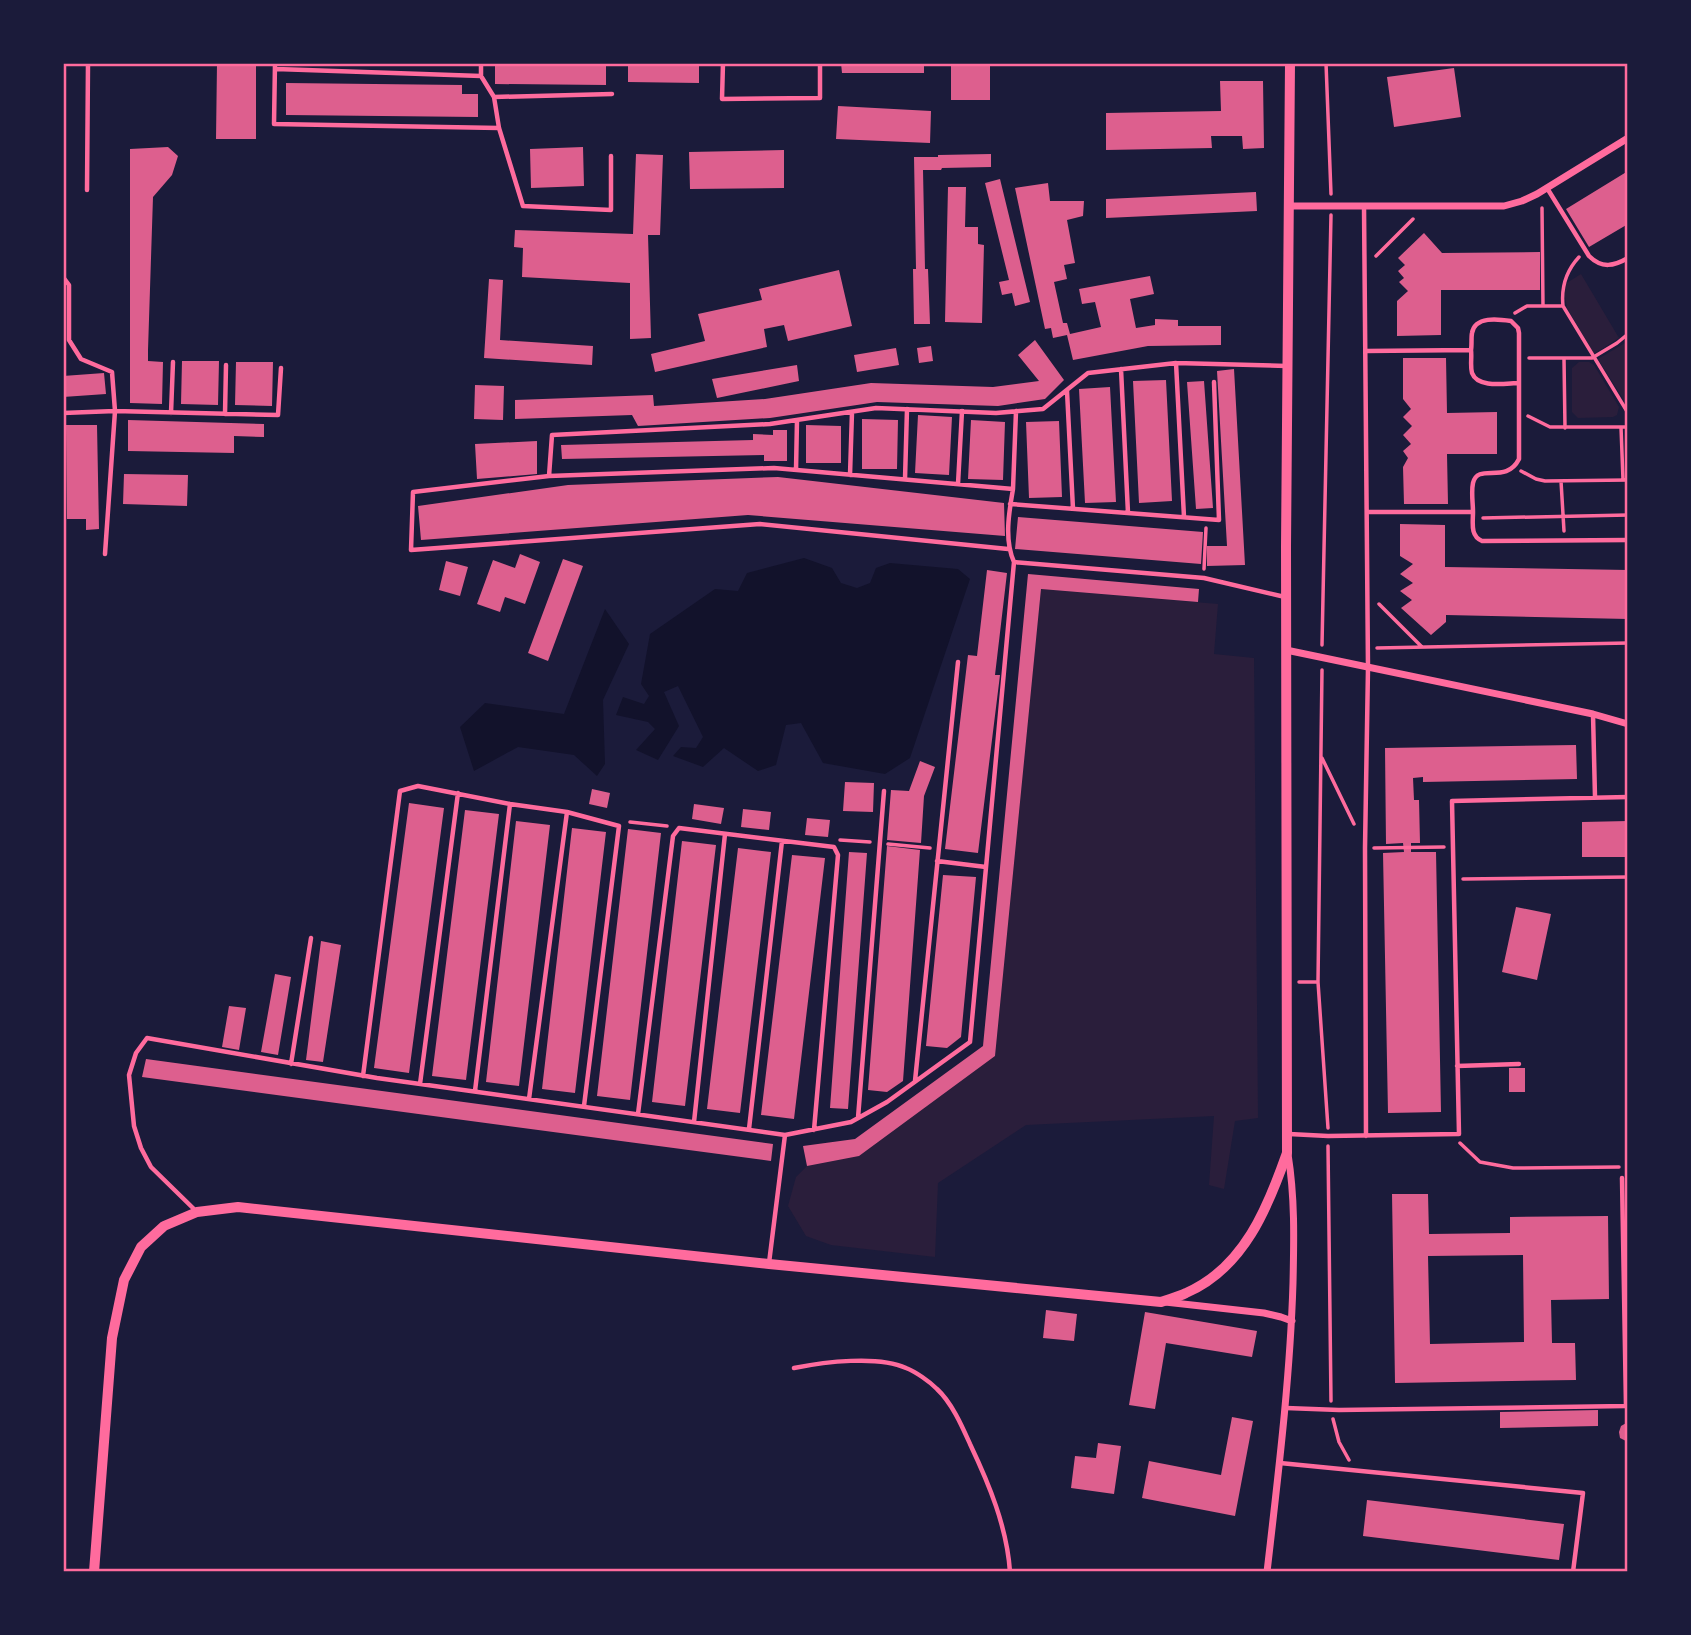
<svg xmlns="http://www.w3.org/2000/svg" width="1691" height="1635" viewBox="0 0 1691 1635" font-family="Manrope,sans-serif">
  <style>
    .green { fill: #2a1e3b }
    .water { fill: #12122b }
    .building { fill: #dd5f8e; fill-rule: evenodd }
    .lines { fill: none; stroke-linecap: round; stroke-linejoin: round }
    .path { stroke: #ff6b9d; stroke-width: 3.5 }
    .service { stroke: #ff6b9d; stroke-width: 4.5 }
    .minor { stroke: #ff6b9d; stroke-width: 7 }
    .tertiary { stroke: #ff6b9d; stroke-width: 10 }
    .neatline { fill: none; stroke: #ff6b9d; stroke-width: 2.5 }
  </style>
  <rect width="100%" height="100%" fill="#1b1b3a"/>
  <!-- green -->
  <path class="green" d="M1581,274L1619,338L1594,354L1567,308L1565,297V284Z
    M1625,343L1628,348V407L1598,359Z
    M1579,362H1589L1594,365L1619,407L1617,415L1613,417L1578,418L1572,412V368Z
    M1041,589L1218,604L1214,654L1254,658L1258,1118L1235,1121L1224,1189L1209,1185L1214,1116L1026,1125L938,1183L935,1257L831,1245L806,1236L788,1206L796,1177L807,1166L859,1156L995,1056Z"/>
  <!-- water -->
  <path class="water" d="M804,558L832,568L841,583L857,588L870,583L876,568L890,563L958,569L970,579L910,758L885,774L823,763L801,723L786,725L776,765L758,771L724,748L703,767L673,756L681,747L696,748L703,737L678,686L664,692L679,726L658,760L636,750L655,729L648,722L616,715L623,697L644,704L649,696L641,684L650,634L715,589L738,591L747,573Z
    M605,609L629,644L603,700L605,764L597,776L574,755L518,747L474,771L460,727L485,703L564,714Z"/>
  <!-- building -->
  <path class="building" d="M217,63H256V139H216Z
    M427,63H463V66L427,65Z
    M495,63H606V85L495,84Z
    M628,63H699V83L628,82Z
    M841,63H924V73H842Z
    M951,63H990V100H951Z
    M1454,68L1461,117L1394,127L1387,77Z
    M1220,81H1263L1264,148L1243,149L1242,136H1211L1212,148L1106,150V113L1221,111Z
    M286,83L462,85V94H478V117L286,115Z
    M838,106L931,111L930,143L836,139Z
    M168,147L178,156L172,175L153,197L148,350V361L163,362L162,404L130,403V149Z
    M583,147L584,186L531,188L530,149Z
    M784,150V188L690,189L689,152Z
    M636,154L663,155L660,235H648L651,338L630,339V283L522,277L523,248L514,247L515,230L633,234Z
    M991,154V167L942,168L941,170H923L925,269H928L930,324H914L913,269H916L914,157H938V155Z
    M1628,171V224L1589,247L1566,209Z
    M1000,179L1030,302L1015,306L1012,293L1002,295L999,282L1009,280L985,183Z
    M1048,183L1050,201H1084L1083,216L1067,220L1075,263L1064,265L1067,279L1054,282L1063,323H1067L1070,334L1101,327L1095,302L1082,304L1079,289L1150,276L1154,294L1130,299L1136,328L1155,325V319L1178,320V326H1221V345L1148,346L1073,360L1067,335L1053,338L1051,328L1045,329L1015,188Z
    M948,187H966L965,227H978V244L984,245L982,323L945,322Z
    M1256,192L1257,211L1106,218V199Z
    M1424,233L1442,253L1540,252V290H1441V335L1397,336V301L1408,291L1399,282L1404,278L1398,271L1405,265L1398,258Z
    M839,270L852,326L788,341L784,325L764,329L767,347L655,372L651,354L705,341L698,314L762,300L759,289Z
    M489,279L503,280L500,340L593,346L592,365L484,358Z
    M1035,340L1064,380L1045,399L998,406L877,402L770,418L638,426L632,415L515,419V400L653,395L654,406L765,399L871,383L993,387L1039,381L1018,355Z
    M931,346L933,361L919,363L917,348Z
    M896,348L899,365L857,372L854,355Z
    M1403,358H1446L1447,413L1497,412V454H1447L1448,504H1404L1403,467L1408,458L1403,451L1411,444L1403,435L1412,426L1403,417L1411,409L1403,399Z
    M182,361H219L218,405L181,404Z
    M236,362H273L272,406L235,405Z
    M797,365L799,381L717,398L712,379Z
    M1234,369L1245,565L1207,566V546H1227L1217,371Z
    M104,373L106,394L63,397V376Z
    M1166,380L1172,501L1139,503L1133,381Z
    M1204,381L1213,508L1196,509L1187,382Z
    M475,385L504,386L503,420L474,419Z
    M1110,387L1116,502L1085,503L1079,389Z
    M918,415L952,417L949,475L915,473Z
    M862,419L898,420L897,469H862Z
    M128,420L264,424V437L234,436V453L128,451Z
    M971,420L1005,422L1003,480L968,479Z
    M1059,421L1062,497L1029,498L1026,422Z
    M66,425H97L99,529L86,530V519H67Z
    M806,425L841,426V463H806Z
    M773,430H787V461H764V455L562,459L561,445L753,440V434L773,435Z
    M537,441V474L477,479L475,444Z
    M124,474L188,475L187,506L123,504Z
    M778,477L1004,503L1005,536L748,515L421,540L418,506L568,485Z
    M1018,517L1203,532L1201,564L1015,549Z
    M1400,524L1445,525V567L1628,570V619L1446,615V622L1431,635L1401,608L1412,600L1400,591L1413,583L1400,574L1413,564L1400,556Z
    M520,554L540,562L525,604L505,597L500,612L477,604L493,560L515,568Z
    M563,559L583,566L548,661L528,653Z
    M446,561L468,567L460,596L439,590Z
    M987,570L1007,573L995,675H1000L978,853L945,849L968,655L977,656Z
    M1028,574L1199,589L1198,602L1041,589L995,1056L859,1156L807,1166L803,1146L855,1139L983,1046Z
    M1576,745L1577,779L1423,782V777L1413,778L1414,800H1419L1420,843H1411V852H1436L1441,1112L1388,1113L1383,853L1404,852L1403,843L1386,844L1385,748Z
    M920,761L935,767L924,796L921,843L887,840L891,790L909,791Z
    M845,782L874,783L873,812L843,811Z
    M592,789L610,793L607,808L589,804Z
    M409,803L444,808L409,1073L374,1068Z
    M694,804L724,808L721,824L692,819Z
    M743,809L771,812L769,830L741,827Z
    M465,810L499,814L466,1080L432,1076Z
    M807,818L830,820L828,837L805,835Z
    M516,821L550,825L519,1086L486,1082Z
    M1628,821V857H1582V822Z
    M572,828L606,832L575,1093L542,1089Z
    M628,829L661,833L630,1100L597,1096Z
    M682,841L716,845L685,1106L652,1102Z
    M887,846L920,850L903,1081L887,1092L868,1090Z
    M738,848L771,852L740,1113L707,1109Z
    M849,852L867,853L848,1109L830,1108Z
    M792,855L825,858L794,1119L761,1115Z
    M943,875L976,877L961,1037L947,1048L926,1046Z
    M1516,907L1551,914L1537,980L1502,972Z
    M321,941L341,945L323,1062L306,1060Z
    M275,974L291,977L278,1055L261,1052Z
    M229,1006L246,1008L239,1050L222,1047Z
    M146,1059L773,1144L771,1161L142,1077Z
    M1509,1068H1525V1092H1509Z
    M1392,1194H1428L1429,1234L1510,1233V1217L1608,1216L1609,1299L1551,1300L1552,1343H1575L1576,1380L1395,1383ZM1523,1255L1524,1342L1430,1344L1428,1256Z
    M1046,1310L1077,1314L1074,1341L1043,1338Z
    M1145,1312L1257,1331L1252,1357L1166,1343L1155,1409L1129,1405Z
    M1598,1410V1426L1500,1428V1412Z
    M1232,1417L1253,1421L1235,1516L1142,1498L1149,1461L1221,1475Z
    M1628,1422V1442L1620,1438L1619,1432L1621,1426Z
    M1098,1443L1121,1446L1114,1494L1071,1488L1075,1456L1096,1458Z
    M1367,1500L1564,1524L1559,1560L1363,1536Z"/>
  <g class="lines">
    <!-- path -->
    <path class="path" d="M1326,63L1331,194
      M1542,208L1543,306
      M1376,256L1413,219
      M1579,257C1566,271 1561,287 1563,306L1628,413
      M1515,313L1527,306H1563
      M1529,358H1592L1617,343L1628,334
      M1564,359L1565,428
      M1528,416L1550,427H1628
      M1621,427L1623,480
      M1521,471L1536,479L1545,481L1628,480
      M1561,481L1564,531
      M1483,518L1628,515
      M1204,569L1206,528
      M1379,604L1421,646
      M1322,645L1331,215
      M1377,648L1628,643
      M1322,670L1318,982L1328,1128
      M1322,758L1354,824
      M630,822L667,826
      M840,840L870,842
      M888,844L930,848
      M1374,848L1444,847
      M1463,879L1628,877
      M1299,982H1318
      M1460,1143L1480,1162L1513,1168L1619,1167
      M1328,1146L1331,1401
      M1333,1419L1339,1442L1349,1460"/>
    <!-- service -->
    <path class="service" d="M275,63L274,124L499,128
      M481,63V76L494,97L499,128L523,206L611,210V156
      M723,63L722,99L820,98V63
      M276,69L481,76
      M494,97L612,94
      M1547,188L1589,256C1602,269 1614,266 1628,258
      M87,190L88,63
      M1364,206L1368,668L1365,848L1366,1136
      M63,277L69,285V340L81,359L112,372L115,411L105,554
      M1366,351L1471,350C1472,345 1471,338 1472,333C1475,316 1498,319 1511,321L1518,328L1519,333V383C1507,383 1478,389 1472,373C1470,366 1472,357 1471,350
      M1176,363L1184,517
      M1121,369L1128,513
      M1067,391L1073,509
      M63,413L115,411L278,415L281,368
      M171,413L173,362
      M225,414L226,365
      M796,470L797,420
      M850,475L852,412
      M549,476L552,435L770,424L876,408L996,413L1043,409L1088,373L1176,363L1287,366
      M905,479L907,409
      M958,484L962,411
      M1013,489L1016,411
      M1010,504L1219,520L1214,382
      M1367,512H1473C1473,503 1471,492 1473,483C1478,462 1506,485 1519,459V383
      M1473,512C1473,523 1470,536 1482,541L1628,540
      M1008,549L760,524L411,550L413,492L549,476L774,468L1013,489C1009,512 1004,540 1014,562L1204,578L1285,597
      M1593,714L1595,797
      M937,861L986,867
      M291,1064L311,938
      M1457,1066L1519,1064
      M363,1076L400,791L418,786L510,804L567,812L619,826L584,1106
      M915,1081L958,662
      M420,1084L458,793
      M475,1091L510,804
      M529,1099L567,812
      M638,1114L673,836L679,828L834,847L838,855L814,1130
      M858,1118L884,791
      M694,1122L725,834
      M749,1129L782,841
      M1289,1134L1328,1136L1459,1134L1452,801L1628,797
      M196,1211L151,1167L141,1148L134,1126L129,1075L136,1053L147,1038L377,1078L785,1135
      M769,1263L785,1135L851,1122L887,1102L970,1042L1014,562
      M794,1368C824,1362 878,1355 906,1368C916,1372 929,1381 937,1389C952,1403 962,1426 970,1444C989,1484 1007,1527 1010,1572
      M1286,1408L1339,1410L1626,1406L1622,1178
      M1280,1463L1583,1493L1573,1572"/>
    <!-- minor -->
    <path class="minor" d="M1290,206H1504L1522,201L1537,194L1628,138
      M1286,650L1593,714L1628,724
      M1165,1302L1264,1313L1281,1317L1292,1321
      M1267,1572C1278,1476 1290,1380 1293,1283C1294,1239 1295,1198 1288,1154"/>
    <!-- tertiary -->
    <path class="tertiary" d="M94,1572L112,1338L124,1280L141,1247L164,1226L197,1212L238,1207L769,1264L1161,1302C1169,1299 1178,1297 1186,1293C1244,1268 1268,1207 1287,1153L1286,546L1290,63"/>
  </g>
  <!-- border -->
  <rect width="1691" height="1635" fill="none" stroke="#1b1b3a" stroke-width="130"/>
  <rect x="65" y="65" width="1561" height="1505" class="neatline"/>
</svg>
